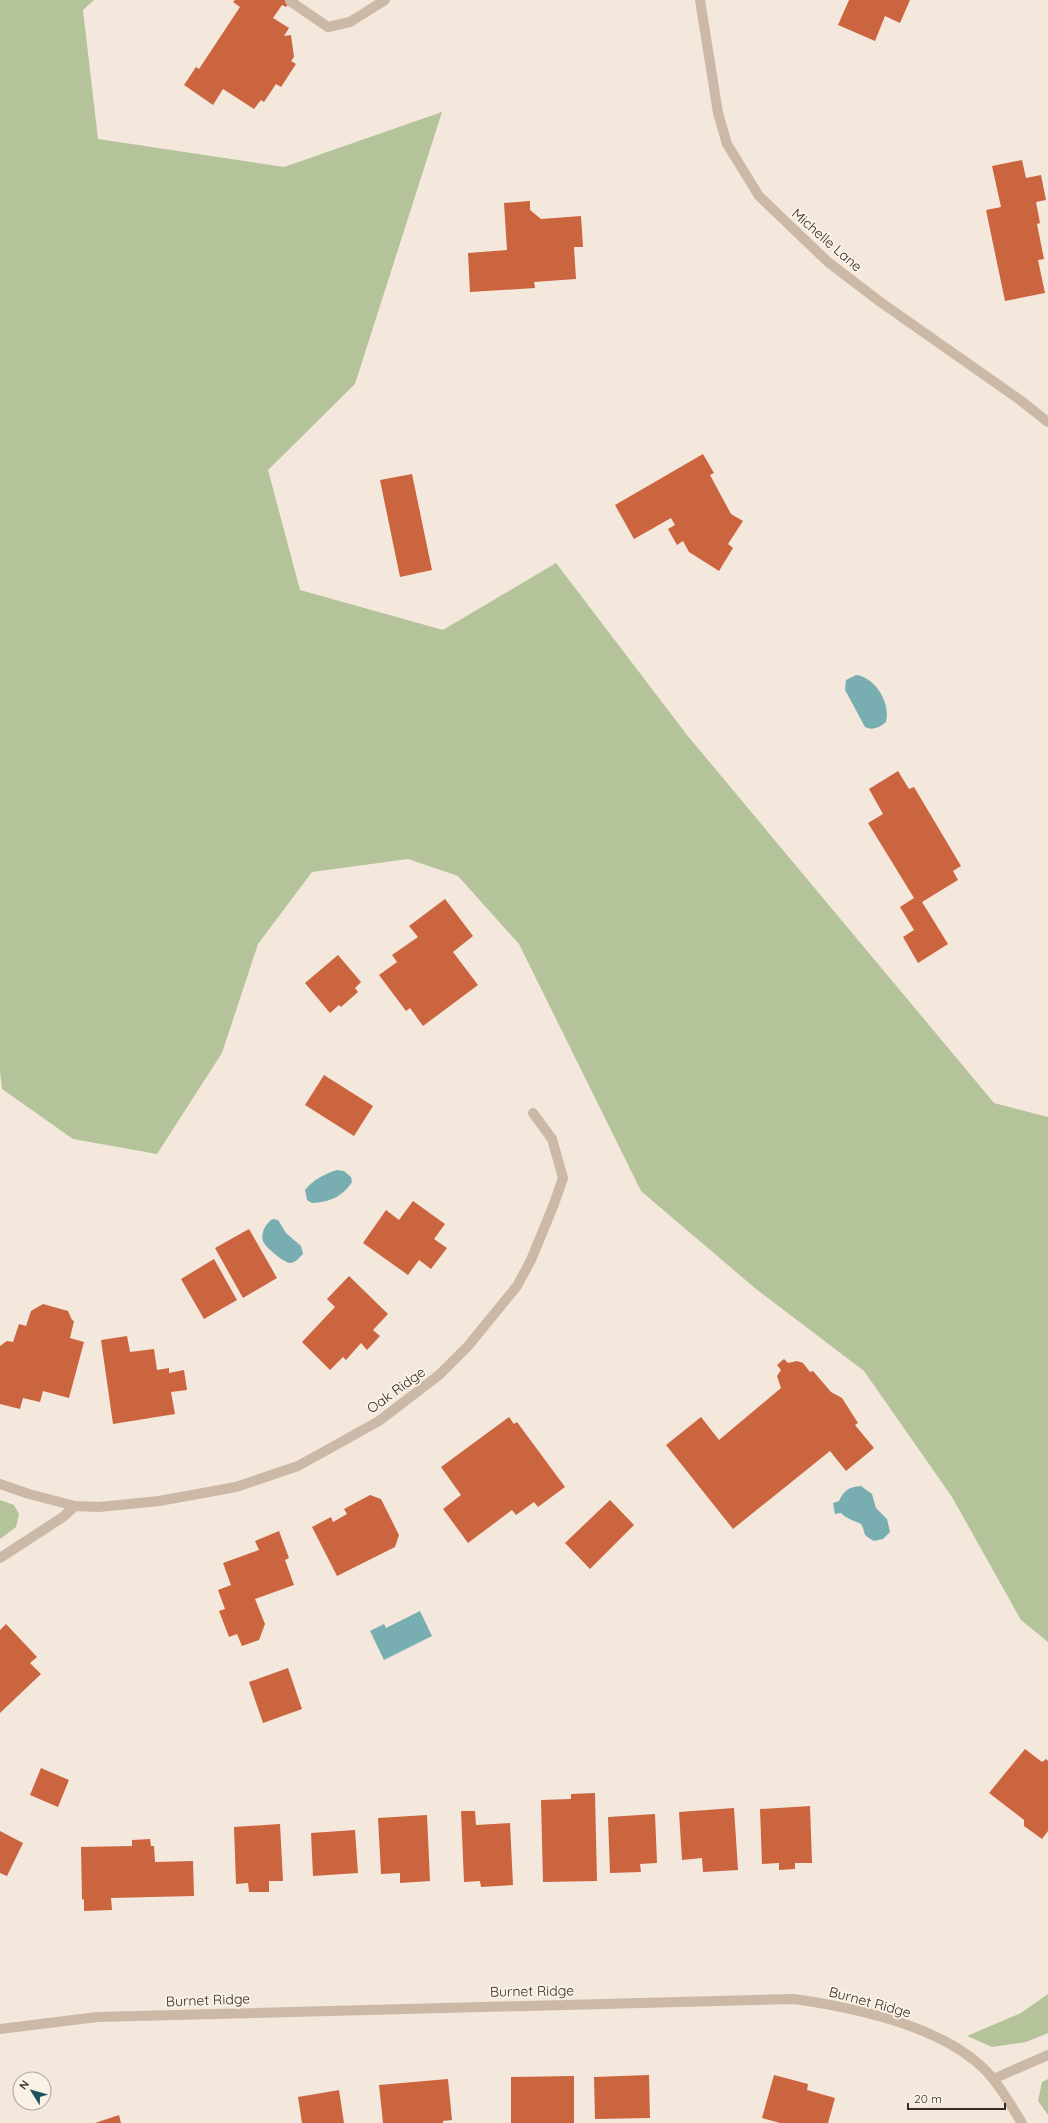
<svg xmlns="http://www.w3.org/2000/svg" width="1048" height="2123" viewBox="0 0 1048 2123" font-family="Quicksand,sans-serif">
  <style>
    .green { fill: #b4c39a }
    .water { fill: #78aeb1 }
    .building { fill: #cb6540 }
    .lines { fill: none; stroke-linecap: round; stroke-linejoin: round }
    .minor { stroke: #ccb8a6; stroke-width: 10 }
    .labels { text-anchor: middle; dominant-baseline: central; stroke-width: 4; stroke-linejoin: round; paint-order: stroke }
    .street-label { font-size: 14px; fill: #372d27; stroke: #faf2e7 }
  </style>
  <rect width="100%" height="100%" fill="#f3e8db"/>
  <!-- green -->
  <path class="green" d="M0,0H94L83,10L98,139L284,167L442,112L355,384L268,470L300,590L443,630L556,563L687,735L994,1103L1048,1117V1642L1021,1620L952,1497L864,1371L756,1289L641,1191L519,944L458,876L408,859L312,872L258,944L222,1053L157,1154L73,1139L2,1089L0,1071Z
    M0,1500L14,1505L19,1514L16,1527L0,1539Z
    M1048,1994V2033L1026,2042L992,2047L967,2036L1021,2013Z
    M1048,2079V2115L1038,2101L1042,2082Z"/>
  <!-- water -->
  <path class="water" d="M856,675C875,677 891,703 886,722C880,727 873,731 865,727L845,690L846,680Z
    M337,1170L344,1171L351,1177L352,1182C342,1197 330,1202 312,1203L307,1200L305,1190C313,1180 324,1174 337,1170Z
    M273,1219L278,1220L286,1233L301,1246L303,1254C299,1258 296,1262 291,1263C285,1264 267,1248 264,1243C259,1235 266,1222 273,1219Z
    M861,1486L872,1494L876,1508L887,1519L890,1532L883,1539L874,1541C860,1533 867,1534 861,1524C858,1522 846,1519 841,1513L835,1514L833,1503L839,1501C844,1490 849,1487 861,1486Z
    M420,1611L432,1636L384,1660L370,1631L384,1624L386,1628Z"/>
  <!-- building -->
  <path class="building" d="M235,0H291L286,7L282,5L273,18L289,28L284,36L291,35L294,57L291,61L296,64L281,87L276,84L264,102L261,100L254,109L223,89L213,105L184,85L196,67L199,69L240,7L233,2Z
    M849,0H910L900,23L885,16L875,41L838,25Z
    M1022,160L1026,178L1041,175L1046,200L1036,202L1040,223L1037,224L1044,259L1038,260L1045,293L1005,301L986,210L1001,207L992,166Z
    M530,201V210L541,219L581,216L583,247H574L576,279L534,282L535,288L470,292L468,253L507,250L504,203Z
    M703,454L714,473L710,475L731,514L743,521L728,544L733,548L719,571L689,552L683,541L677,545L668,529L675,525L671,518L634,539L615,505Z
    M412,474L432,570L400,577L380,480Z
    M898,771L909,789L914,787L961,866L953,871L958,880L922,902L948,944L918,963L903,937L914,930L900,907L914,898L868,823L883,814L869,789Z
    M445,899L473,936L453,952L478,985L423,1026L410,1008L406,1011L379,975L397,962L392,955L418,937L409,926Z
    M338,955L361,982L355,988L358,992L341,1007L339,1005L330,1013L305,983Z
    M324,1075L373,1106L354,1136L305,1105Z
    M413,1201L445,1224L434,1239L447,1248L431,1269L419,1260L408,1275L363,1243L386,1210L399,1220Z
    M249,1229L277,1278L243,1298L215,1248Z
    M214,1259L237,1300L204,1319L181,1279Z
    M349,1276L388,1314L373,1330L380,1336L367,1350L361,1343L346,1360L343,1357L330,1370L302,1342L335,1307L327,1299Z
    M43,1304L68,1311L72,1320L74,1321L70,1338L84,1342L69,1398L43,1391L40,1402L23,1398L20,1409L0,1404V1346L7,1341L13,1342L19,1324L26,1326L31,1311Z
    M127,1336L130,1352L154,1349L157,1370L169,1368V1373L184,1370L187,1390L171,1392L175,1414L113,1424L101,1340Z
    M784,1359L788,1363L797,1361L803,1363L810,1372L813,1371L831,1392L842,1398L858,1423L855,1425L874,1448L846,1471L830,1451L733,1529L666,1445L701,1417L719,1440L781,1388L777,1376L781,1370L777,1365Z
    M509,1417L514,1424L517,1422L565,1487L538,1507L534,1502L516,1515L512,1510L468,1543L443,1509L461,1495L441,1467Z
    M370,1495L381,1499L399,1535L395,1547L337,1576L312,1527L331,1517L333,1522L347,1514L344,1509Z
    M610,1500L634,1525L590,1569L565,1543Z
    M279,1531L289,1558L285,1560L294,1585L255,1599L265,1624L259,1640L242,1646L237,1634L229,1637L219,1611L225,1609L218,1590L231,1585L223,1563L259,1550L255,1541Z
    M6,1624L37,1657L30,1663L41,1674L0,1713V1630Z
    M288,1668L302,1709L263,1723L249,1682Z
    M1025,1749L1042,1762L1046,1759L1048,1761V1831L1042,1839L1024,1826V1820L989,1793Z
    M41,1768L69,1780L58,1807L30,1795Z
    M595,1793L597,1881L543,1882L541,1800L571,1799V1794Z
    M810,1806L812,1863H795V1869L779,1870V1863L762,1864L760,1809Z
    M734,1808L738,1870L703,1872L702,1858L682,1860L679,1812Z
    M461,1811H475L476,1825L510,1823L513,1885L481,1887L480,1881L464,1882Z
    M655,1814L657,1863L640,1864L641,1872L610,1873L608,1817Z
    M427,1815L430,1881L400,1883V1873L381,1874L378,1818Z
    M280,1824L283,1881H269V1892H249L248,1883L236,1884L234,1827Z
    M355,1830L358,1873L313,1876L311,1833Z
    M0,1831L23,1843L7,1876L0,1873Z
    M150,1839L151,1846H154L155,1862L193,1861L194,1896L111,1898L112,1910L84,1911V1899L82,1900L81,1847L132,1846V1840Z
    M649,2075L650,2118L595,2119L594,2077Z
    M774,2075L808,2084L807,2090L835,2098L828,2123H780L762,2118Z
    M574,2076V2123H511V2077Z
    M448,2079L452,2120L443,2121V2123H383L379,2085Z
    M339,2090L344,2123H302L298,2097Z
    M119,2115L121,2123H95Z"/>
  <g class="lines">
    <!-- minor -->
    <path class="minor" d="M700,0L718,113L727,144L759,196L828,262L879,301L1020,400L1048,422
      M290,1L328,27L350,22L385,0
      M0,1484L29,1494L75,1506L99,1507L159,1501L236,1487L298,1466L379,1421L439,1375L468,1346L517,1286L531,1260L554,1204L563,1178L552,1139L533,1113
      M0,1558L63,1517L75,1506
      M0,2029L97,2017L794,1999C851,2007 928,2023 974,2060C995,2076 1008,2101 1022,2123
      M993,2079L1048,2055"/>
  </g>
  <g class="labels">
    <!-- street labels -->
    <g class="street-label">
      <text transform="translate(827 240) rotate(41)">Michelle Lane</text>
      <text transform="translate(396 1390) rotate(-36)">Oak Ridge</text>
      <text transform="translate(532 1991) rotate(-1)">Burnet Ridge</text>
      <text transform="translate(208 2000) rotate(-2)">Burnet Ridge</text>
      <text transform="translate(870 2002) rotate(15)">Burnet Ridge</text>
    </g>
  </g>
  <!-- north arrow -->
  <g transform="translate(32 2091) rotate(307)"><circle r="19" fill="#faf2e7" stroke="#aca39a"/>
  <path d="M0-3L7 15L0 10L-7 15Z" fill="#1b555b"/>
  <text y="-6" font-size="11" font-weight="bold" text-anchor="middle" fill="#372d27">N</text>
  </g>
  <!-- scale -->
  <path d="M908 2103v6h97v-6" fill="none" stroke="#372d27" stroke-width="2"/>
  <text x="914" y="2103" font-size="12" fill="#372d27" stroke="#faf2e7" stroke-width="3" paint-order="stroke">20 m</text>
</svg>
